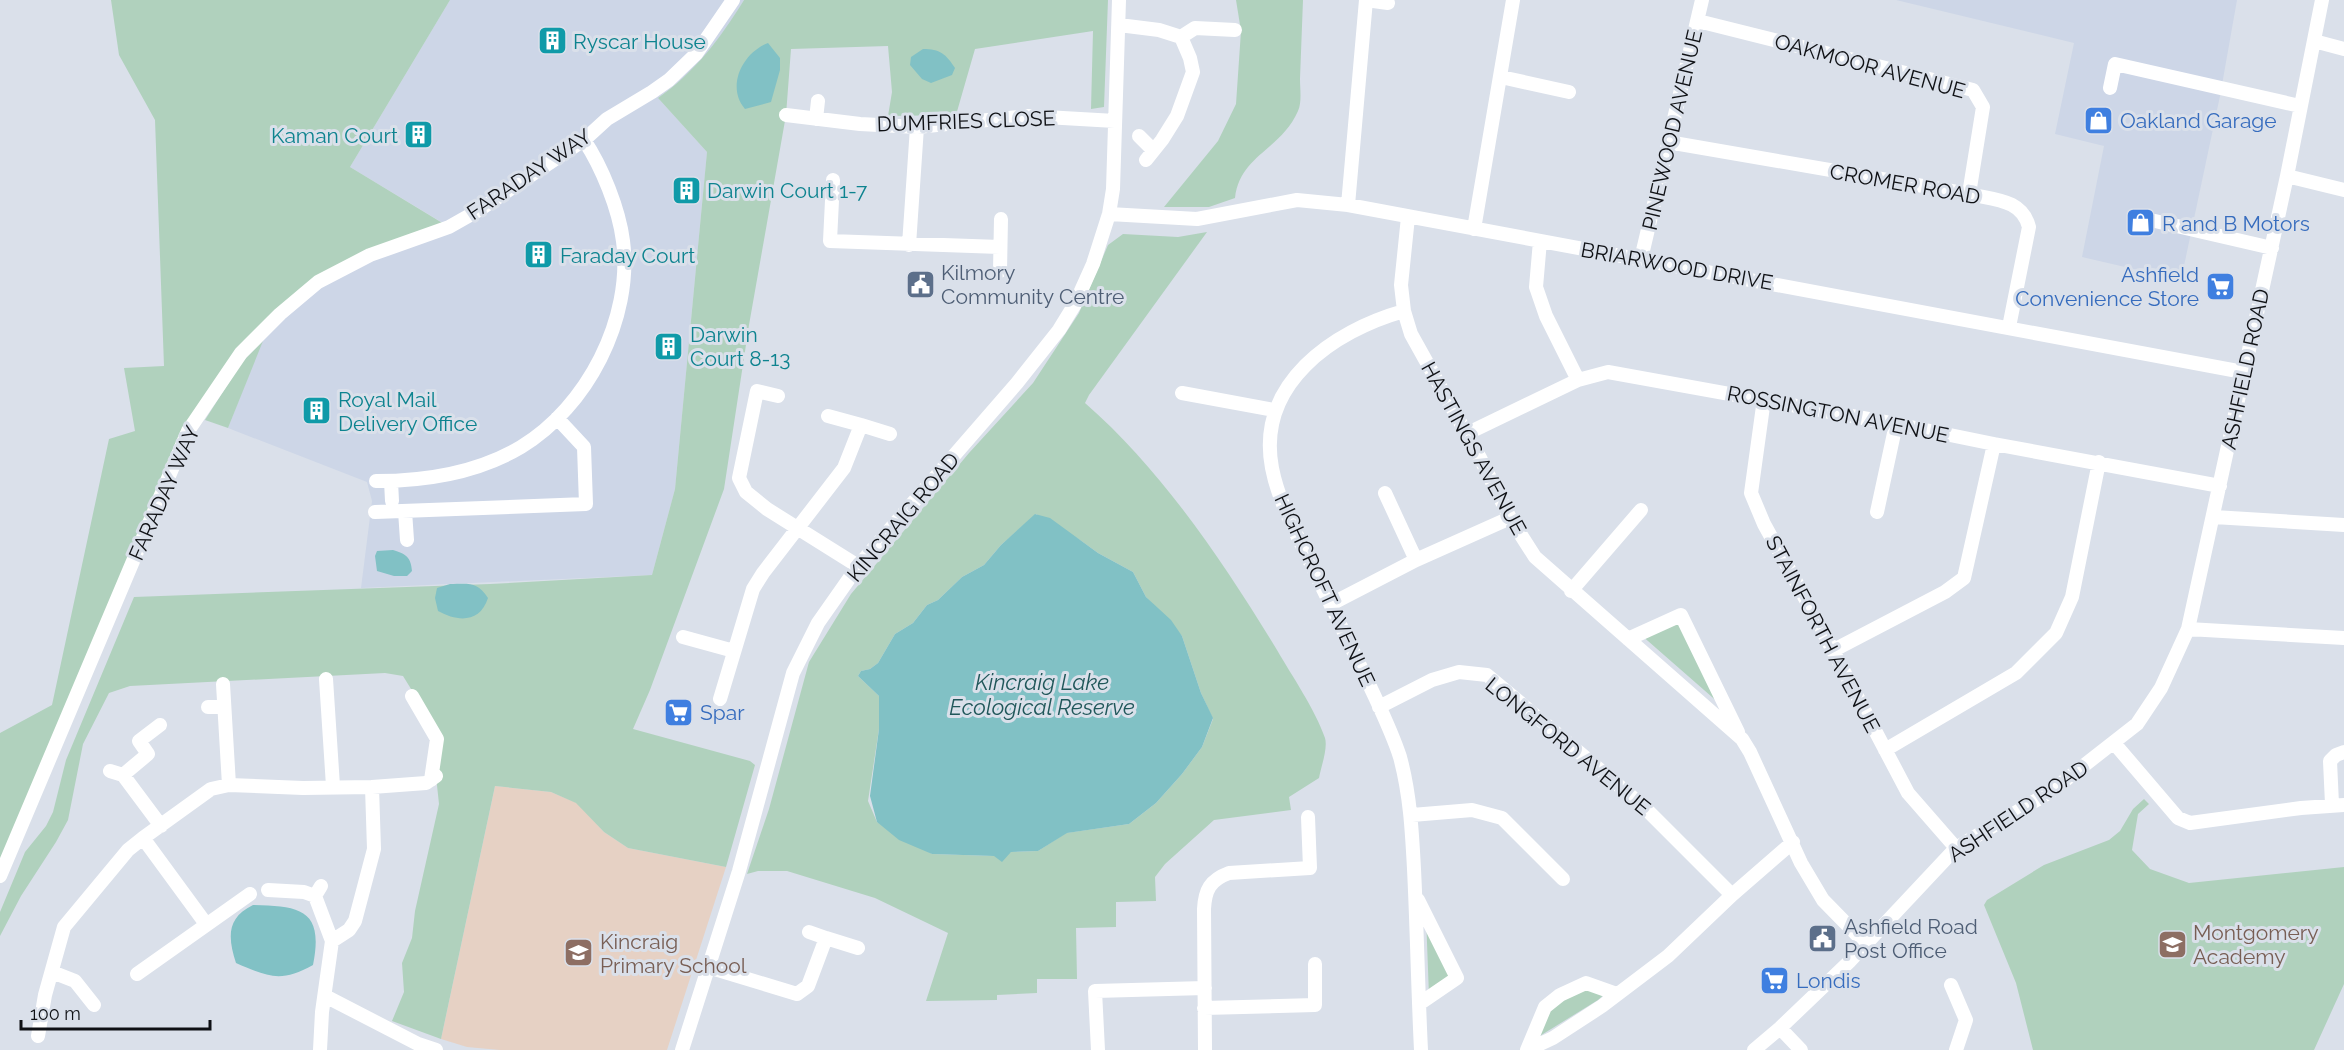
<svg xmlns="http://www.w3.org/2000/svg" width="2344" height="1050" viewBox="0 0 2344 1050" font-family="Raleway,sans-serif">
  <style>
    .built { fill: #cdd6e7 }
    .education { fill: #e6d1c4 }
    .green { fill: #b0d1bd; fill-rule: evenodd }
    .water { fill: #81c1c5 }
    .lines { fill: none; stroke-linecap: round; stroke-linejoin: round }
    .minor { stroke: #fff; stroke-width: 14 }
    .labels { text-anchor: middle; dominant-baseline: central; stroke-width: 6; stroke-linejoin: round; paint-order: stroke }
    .culture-label { font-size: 21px; fill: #0d838f; stroke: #dae0ea; text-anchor: start }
    .street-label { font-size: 21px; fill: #0f1115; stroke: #dae0ea }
    .shop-label { font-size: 21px; fill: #366cbe; stroke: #dae0ea; text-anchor: start }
    .service-label { font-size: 21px; fill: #4e5e75; stroke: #dae0ea; text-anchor: start }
    .education-label { font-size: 21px; fill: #785e54; stroke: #dae0ea; text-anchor: start }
    .water-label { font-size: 22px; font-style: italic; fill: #20575a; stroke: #dae0ea }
  </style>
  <rect width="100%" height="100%" fill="#dae0ea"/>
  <!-- built -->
  <path class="built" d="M450,0H744L730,23L705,56L690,73L658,98L707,152L675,489L652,575L361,588L372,501L367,482L228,428L268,326L318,282L448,226L350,167Z
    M1896,0H2237L2220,96L2181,280L2082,257L2104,146L2055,134L2074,43Z"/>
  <!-- education -->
  <path class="education" d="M495,786L551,792L577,803L604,832L628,848L726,867L667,1050H500L467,1047L441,1039Z"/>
  <!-- green -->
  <path class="green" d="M111,0H450L350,167L449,227L348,265L268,326L188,431L0,876V733L52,705L109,439L135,431L124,368L164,366L155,120L119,55Z
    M744,0H1108L1104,107L1091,109L1093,31L975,49L956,115L888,116L892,92L888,46L791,49L786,115L749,325L724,489L650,690L633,729L750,761L755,765L726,867L628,848L604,832L576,803L551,792L495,786L441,1039L392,1021L404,992L402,963L412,938L415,911L439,804L436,776L442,739L403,676L385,673L130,686L109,693L83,744L68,820L56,842L21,896L0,936V912L25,852L46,826L53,812L66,760L134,597L490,584L652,575L675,489L707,152L658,98C695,72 720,39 744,0Z
    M1236,0H1303C1302,26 1301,52 1300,79C1300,89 1302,102 1298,111C1281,150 1240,155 1235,198L1209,207H1164L1218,141L1236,104L1241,31Z
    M1207,232L1089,395L1085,403C1162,470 1224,563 1277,650C1292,676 1315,709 1325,738C1328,748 1321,767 1319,778L1289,797L1291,810L1214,820L1165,864L1155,877L1156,901L1116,902V927L1076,928L1077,979H1037V993L997,995V1000L926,1001L948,933L875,898L787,871H758L747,874L769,809L809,662L851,594L969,453L1033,383L1079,313L1108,245L1123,234L1178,237ZM1036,514L1080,540L1098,553L1133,572L1146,597L1182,636L1201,693L1213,719L1202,747L1182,774L1156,803L1129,824L1066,833L1038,851L1011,852L994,856L932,854L877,822L868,801L879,729V696L858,676L861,671L870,669L878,663L895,634L913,623L927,605L938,600L962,577L984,565L1001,545Z
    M263,341L228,428L205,420L242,362Z
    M1681,615L1720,704L1640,634Z
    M2144,799L2149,804L2138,814L2132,850L2150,869L2189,883L2344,867V984L2314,1050H2033L2016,983L1984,905L1987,900L2044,865L2109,840L2120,831L2133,809Z
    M1426,916L1457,978L1429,996Z
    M1586,983L1608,991L1598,1000L1530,1042L1545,1007Z"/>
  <!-- water -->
  <path class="water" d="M768,43L780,58V70L771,102L745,109C726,87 742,53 768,43Z
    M923,49C940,49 946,54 955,68L952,75L931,83L922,79L910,65L911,57Z
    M1035,514L1050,518L1098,553L1133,572L1146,597L1171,620L1182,636L1201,693L1213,718L1202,747L1182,774L1156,803L1129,824L1067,833L1038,851L1011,852L1002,862L994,856L932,854L899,840L877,822L870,796L879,729V696L858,676L861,671L870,669L878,663L895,634L913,623L927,605L938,600L962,577L984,565L1001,545Z
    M393,550C406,554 411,557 412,571L407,576H394L377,571L375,556L377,551Z
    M450,584C469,584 477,581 488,598C480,623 458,622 438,611L435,598L437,588Z
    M253,905C301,906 324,910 313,965C281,983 268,977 236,963C228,938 226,918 253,905Z"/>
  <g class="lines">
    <!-- minor -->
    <path class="minor" d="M1366,0L1388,3
      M1698,21L1973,90L1983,107L1969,194
      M1119,25L1159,30L1181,37L1190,58L1193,72L1177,116L1162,140L1146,160
      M1181,37L1195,28L1235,30
      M2314,41L2344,49
      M1501,77L1569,92
      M2110,88L2115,64L2300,106
      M786,115L860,124L917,127L1028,116L1115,121
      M816,119L818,101
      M1139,136L1153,150
      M1668,142L1969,194C1994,200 2022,199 2029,227L2009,327
      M2287,176L2344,190
      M833,180L830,241L1000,247
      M1348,205L1366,0
      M1109,214L1197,219L1297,200L1348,205L2243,372
      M1408,217L1401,285L1404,311L1411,334L1480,458L1510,518L1535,557L1742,739L1750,752L1801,863L1823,900L1866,944
      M2155,221L2272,248
      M1474,229L1513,0
      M1540,241L1536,287L1546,316L1578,380
      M909,245L917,127
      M1641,259L1702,0
      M1000,271L1001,219
      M1404,311C1333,331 1256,384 1272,468C1278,499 1293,527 1307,556C1327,598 1348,640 1368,682C1379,706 1392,732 1400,757C1410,794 1412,831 1414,869C1417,929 1418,990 1421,1050
      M1182,393L1274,410
      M778,396L757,391L739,478L746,492L767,509L858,566
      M1764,399L1751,493L1764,524L1811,609L1908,793L1956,848
      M861,425L890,434
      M1466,434L1578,380L1608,372L1896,424L1994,444L2220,486
      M376,481C425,481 477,473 521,447C587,407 633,319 623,241C619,209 602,167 584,140
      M391,481L392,501
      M1385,493L1416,560
      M405,511L407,540
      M375,512L586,504L584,447L557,418
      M1877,512L1896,424
      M2214,517L2344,525
      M1571,591L1641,510
      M1331,604L1416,560L1510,518
      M2188,629L2344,638
      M683,637L734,651
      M1628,639L1681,615L1738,732
      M1832,651L1945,592L1964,578L1994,444
      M326,679L333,786
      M223,684L229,785
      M412,696L437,739L431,780
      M720,699L753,589L763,573L844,468L861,425L828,416
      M208,707H224
      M1379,707L1432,680L1459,672L1487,675L1643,806L1732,895
      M2114,743L2178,818L2190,823L2301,808L2344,805
      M1885,750L2016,673L2056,633L2072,597L2099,462
      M110,771L123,775L161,826
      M123,775L148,754L139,741L160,725
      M372,787L426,783L436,776
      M2332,804L2330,761L2336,755L2344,752
      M1412,815L1472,810L1502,818L1563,879
      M143,838L206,924
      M0,876L188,431L241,353L280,314L318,282L370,255L449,227L479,210L584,140L607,119L652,92L669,80L696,54L733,0
      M321,886L315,896L332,941
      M268,890L304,892L315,896
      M1418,900L1457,978L1419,1004
      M809,932L826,938
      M708,967L797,994L808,986L826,938L858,948
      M52,972L75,981L94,1005
      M137,974L250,894
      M1951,985L1966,1020L1956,1050
      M325,996L418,1044L436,1050
      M1204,1008L1315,1005V964
      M1780,1028L1801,1050
      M38,1036L45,995L64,927L128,850L143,838L211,789L229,785L303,788L372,787L374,849L355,921L349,930L332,941L322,1012L320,1050
      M682,1050L739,871L793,673L818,623L858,566L1017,383L1059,330L1075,304L1093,264L1109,214L1113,189L1119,0
      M1098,1050L1095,991L1205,988
      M1205,1050L1204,909C1205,890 1210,880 1229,873L1310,868L1308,817
      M1527,1050L1553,1038L1602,1006L1668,956L1732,895L1793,842
      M1527,1050L1545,1007L1560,995L1586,983L1617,994
      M1754,1050L1780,1028L1849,962L1956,848L2050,792L2137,724L2161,688L2188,629L2287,176L2322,0"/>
  </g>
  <!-- icons -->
  <defs>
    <symbol id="building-square" viewBox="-11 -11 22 22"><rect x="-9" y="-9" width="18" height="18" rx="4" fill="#0f9aa8" stroke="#dae0ea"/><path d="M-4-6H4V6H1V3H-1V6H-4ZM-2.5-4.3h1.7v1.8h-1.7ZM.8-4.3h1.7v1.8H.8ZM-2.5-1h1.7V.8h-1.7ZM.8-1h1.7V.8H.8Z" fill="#fff"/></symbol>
    <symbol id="shop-square" viewBox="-11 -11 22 22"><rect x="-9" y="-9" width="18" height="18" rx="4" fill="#3f7fe0" stroke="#dae0ea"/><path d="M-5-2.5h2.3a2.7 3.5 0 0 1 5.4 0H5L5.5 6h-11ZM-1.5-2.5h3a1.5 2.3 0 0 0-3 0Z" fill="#fff"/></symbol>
    <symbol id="civic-square" viewBox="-11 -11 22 22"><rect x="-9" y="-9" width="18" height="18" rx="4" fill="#5c6f8a" stroke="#dae0ea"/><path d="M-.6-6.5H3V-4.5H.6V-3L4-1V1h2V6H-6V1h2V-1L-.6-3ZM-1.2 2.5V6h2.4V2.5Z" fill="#fff"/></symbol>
    <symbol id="supermarket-square" viewBox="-11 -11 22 22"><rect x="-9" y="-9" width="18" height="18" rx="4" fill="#3f7fe0" stroke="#dae0ea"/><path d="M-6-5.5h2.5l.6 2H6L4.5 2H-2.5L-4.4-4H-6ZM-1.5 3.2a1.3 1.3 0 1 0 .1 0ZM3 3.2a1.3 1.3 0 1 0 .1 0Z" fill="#fff"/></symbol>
    <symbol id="school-square" viewBox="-11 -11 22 22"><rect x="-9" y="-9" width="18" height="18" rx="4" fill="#8d6e63" stroke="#dae0ea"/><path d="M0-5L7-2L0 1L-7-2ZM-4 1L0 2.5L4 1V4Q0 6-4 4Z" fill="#fff"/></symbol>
  </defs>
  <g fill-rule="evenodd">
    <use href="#building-square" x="536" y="24" width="33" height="33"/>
    <use href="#shop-square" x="2082" y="104" width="33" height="33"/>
    <use href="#building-square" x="402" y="118" width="33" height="33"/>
    <use href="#building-square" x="670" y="174" width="33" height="33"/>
    <use href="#shop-square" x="2124" y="206" width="33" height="33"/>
    <use href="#building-square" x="522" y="238" width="33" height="33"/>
    <use href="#civic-square" x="904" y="268" width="33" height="33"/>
    <use href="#supermarket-square" x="2204" y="270" width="33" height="33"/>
    <use href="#building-square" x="652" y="330" width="33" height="33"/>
    <use href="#building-square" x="300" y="394" width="33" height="33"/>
    <use href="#supermarket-square" x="662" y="696" width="33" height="33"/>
    <use href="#civic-square" x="1806" y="922" width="33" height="33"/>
    <use href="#school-square" x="2156" y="928" width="33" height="33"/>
    <use href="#school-square" x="562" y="936" width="33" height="33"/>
    <use href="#supermarket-square" x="1758" y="964" width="33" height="33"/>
  </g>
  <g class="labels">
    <!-- culture labels -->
    <g class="culture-label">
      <text x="573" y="41">Ryscar House</text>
      <text x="398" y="135" text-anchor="end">Kaman Court</text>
      <text x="707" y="190">Darwin Court 1-7</text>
      <text x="560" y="255">Faraday Court</text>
      <text x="690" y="334">Darwin<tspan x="690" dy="24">Court 8-13</tspan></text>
      <text x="338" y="399">Royal Mail<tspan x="338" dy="24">Delivery Office</tspan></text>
    </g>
    <!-- street labels -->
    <g class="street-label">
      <text transform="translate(1870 66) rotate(15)">OAKMOOR AVENUE</text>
      <text transform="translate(966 121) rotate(-2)">DUMFRIES CLOSE</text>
      <text transform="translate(1672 130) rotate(-77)">PINEWOOD AVENUE</text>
      <text transform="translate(529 174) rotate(-34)">FARADAY WAY</text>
      <text transform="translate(1905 184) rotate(10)">CROMER ROAD</text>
      <text transform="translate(1677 266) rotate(10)">BRIARWOOD DRIVE</text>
      <text transform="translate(2245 369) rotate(-78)">ASHFIELD ROAD</text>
      <text transform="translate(1838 414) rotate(11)">ROSSINGTON AVENUE</text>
      <text transform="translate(1474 448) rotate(61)">HASTINGS AVENUE</text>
      <text transform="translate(164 493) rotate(-66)">FARADAY WAY</text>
      <text transform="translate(903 517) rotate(-50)">KINCRAIG ROAD</text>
      <text transform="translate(1325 590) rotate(65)">HIGHCROFT AVENUE</text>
      <text transform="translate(1823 634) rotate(62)">STAINFORTH AVENUE</text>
      <text transform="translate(1568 746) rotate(39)">LONGFORD AVENUE</text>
      <text transform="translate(2018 811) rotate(-34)">ASHFIELD ROAD</text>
    </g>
    <!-- shop labels -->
    <g class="shop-label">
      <text x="2120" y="120">Oakland Garage</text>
      <text x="2162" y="223">R and B Motors</text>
      <text x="2199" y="274" text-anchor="end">Ashfield<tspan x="2199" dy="24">Convenience Store</tspan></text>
      <text x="700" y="712">Spar</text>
      <text x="1796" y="980">Londis</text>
    </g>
    <!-- service labels -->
    <g class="service-label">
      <text x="941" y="272">Kilmory<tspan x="941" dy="24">Community Centre</tspan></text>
      <text x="1844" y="926">Ashfield Road<tspan x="1844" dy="24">Post Office</tspan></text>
    </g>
    <!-- education labels -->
    <g class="education-label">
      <text x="2193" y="932">Montgomery<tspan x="2193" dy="24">Academy</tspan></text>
      <text x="600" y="941">Kincraig<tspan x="600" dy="24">Primary School</tspan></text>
    </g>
    <!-- water labels -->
    <g class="water-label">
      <text x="1042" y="682">Kincraig Lake<tspan x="1042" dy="25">Ecological Reserve</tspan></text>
    </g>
  </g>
  <!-- scale -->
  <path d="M21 1020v9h189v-9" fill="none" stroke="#0f1115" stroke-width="3"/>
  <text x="30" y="1020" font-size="18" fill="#0f1115" stroke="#dae0ea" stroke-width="4.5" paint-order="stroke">100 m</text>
</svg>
